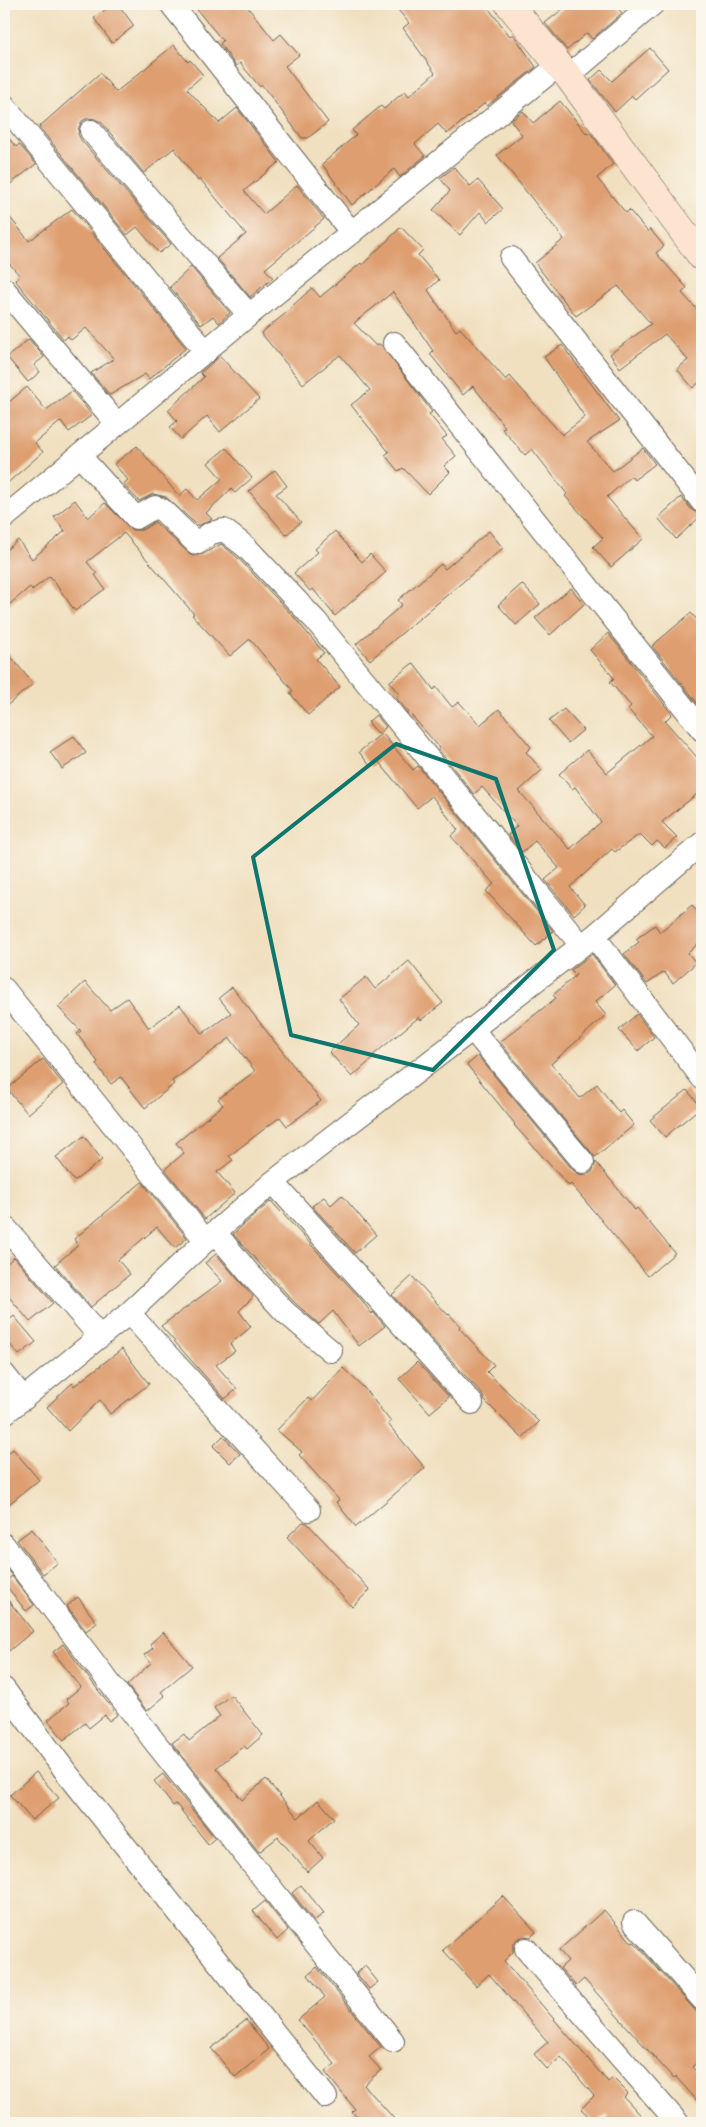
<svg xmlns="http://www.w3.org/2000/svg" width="706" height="2127" viewBox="0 0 706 2127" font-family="Delius,sans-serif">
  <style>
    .building { fill: #de9e6f }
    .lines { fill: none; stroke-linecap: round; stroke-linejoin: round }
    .street-casing { stroke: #666155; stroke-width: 24 }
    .secondary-casing { stroke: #666155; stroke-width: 29 }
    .street { stroke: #fff; stroke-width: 22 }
    .secondary { stroke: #fde4d1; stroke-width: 28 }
    .marked { fill: none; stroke: #0f766e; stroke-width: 4; stroke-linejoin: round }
  </style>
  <rect width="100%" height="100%" fill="#fbf7ec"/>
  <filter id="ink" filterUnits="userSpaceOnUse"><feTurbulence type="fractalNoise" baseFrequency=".02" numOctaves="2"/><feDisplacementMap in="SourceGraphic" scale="10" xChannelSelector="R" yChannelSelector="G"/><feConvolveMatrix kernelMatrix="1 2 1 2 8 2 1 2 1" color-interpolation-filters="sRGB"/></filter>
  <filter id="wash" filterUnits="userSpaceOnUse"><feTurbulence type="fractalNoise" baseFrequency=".0096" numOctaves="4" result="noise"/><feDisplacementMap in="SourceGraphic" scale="20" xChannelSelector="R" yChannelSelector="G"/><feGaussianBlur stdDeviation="1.12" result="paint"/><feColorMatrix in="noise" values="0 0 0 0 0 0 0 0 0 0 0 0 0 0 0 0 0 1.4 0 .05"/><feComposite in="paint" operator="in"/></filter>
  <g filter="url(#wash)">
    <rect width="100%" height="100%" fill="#f0e0c0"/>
    <g id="blocks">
      <!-- building -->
      <path class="building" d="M113,4H118L134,26L112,43L94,18Z
        M192,4H245L274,40L281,34L299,55L285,66L328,122L308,138H302L262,85L260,87L240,63L236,66L220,44L223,41Z
        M393,4H485L510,36L513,34L536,67L487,106L485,103L447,134L438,124L415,144L425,156L400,177L394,169L352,205L322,164L356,135L352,130L381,106L384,109L405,91L409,96L435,73L403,28L409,23Z
        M569,4H614L622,13L592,39L587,33L567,50L545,23Z
        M174,45L188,62L190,60L203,75L187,89L219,123L237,108L279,162L244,191L264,214L297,185L324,219L265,269L273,278L250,297L217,258L246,234L200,179L198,181L174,148L144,173L101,122L95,119L88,118L82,121L79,127L78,134L81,140L171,244L159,253L137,227L127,235L39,127L100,73L116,92Z
        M650,48L668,69L635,99L632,96L615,112L590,80L601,70L612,81Z
        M560,101L587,134L590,132L613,164L597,178L626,213L629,210L648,232L650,229L664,246L656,253L687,288L682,293L702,315V380L693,388L677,369L688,360L665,334L620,368L610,354L651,324L618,286L576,316L535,263L564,239L497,155L522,135L511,121L523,111L533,123Z
        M4,132L16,147L19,144L36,164L4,189Z
        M454,167L470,186L478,180L503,209L488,222L480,212L460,235L433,210L450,191L440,178Z
        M72,209L186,348L149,379L145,374L110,395L91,373L114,359L86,328L71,340L68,336L64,340L15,280L20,276L4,257V210L29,241Z
        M401,227L423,250L418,255L439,280L428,290L456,331L460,328L506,380L510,376L562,435L585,417L544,357L562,345L619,421L587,442L613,471L643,448L655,464L634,480L631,476L607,497L643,539L611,567L593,547L603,538L565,496L567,494L532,449L525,455L502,429L505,427L473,386L463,395L430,354L433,351L393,292L354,323L376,346L379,344L382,346L429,408L432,412L429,414L447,436L442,439L456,456L444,466L450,472L428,494L403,468L398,471L385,455L389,452L351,405L370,390L340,355L303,384L261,333L291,309L290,308L312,288L320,297L361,263L362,265Z
        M191,267L230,313L219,323L213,316L201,325L170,287Z
        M29,339L44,357L34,365L40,372L28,382L7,357Z
        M220,356L259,399L220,432L207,416L181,439L170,427L177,421L168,410L204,377L200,373Z
        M27,387L46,410L72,391L92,415L69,432L61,421L35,443L43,452L4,486V406Z
        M137,446L179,496L187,489L197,500L222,479L208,463L226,448L252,478L235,493L231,489L206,513L212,519L198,526L166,497L153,494L139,501L123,484L128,480L114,464Z
        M275,470L287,486L276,494L301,522L286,535L249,491Z
        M681,497L692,510L702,515L676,539L658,518Z
        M75,500L88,518L105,503L132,530H142L155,522L192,556L203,554L221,544L237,557L294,617L324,653L316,659L340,687L308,715L290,693L293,691L250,639L230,656L192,615L194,614L124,533L87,562L97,574L95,575L105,589L75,611L50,576L32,590L30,587L4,609V552L18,540L32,559L65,531L54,517Z
        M335,531L362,562L370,554L386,572L335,616L313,589L310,591L294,573L318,552L315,549Z
        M489,531L503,548L370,660L356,644L402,605L398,600L441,564L445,569Z
        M522,584L540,604L516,625L498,605Z
        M571,588L584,604L550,635L535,618Z
        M691,613L702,625V709L652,646Z
        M608,633L672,714L665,721L702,763V790L662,822L677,837L665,848L657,841L652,846L640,834L615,852L612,849L570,887L585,905L574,915L545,880L559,868L535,841L522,852L508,835L517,826L482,787L474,794L438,749L440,748L396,698L400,695L389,682L413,663L434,690L436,687L452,707L459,702L480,725L499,709L531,747L526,752L542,770L519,791L570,849L601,822L575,787L572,789L559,774L587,750L607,773L652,736L628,709L631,706L610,682L614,678L590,650Z
        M4,648L33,684L4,708Z
        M564,709L583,730L568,743L549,721Z
        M376,715L386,727L378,734L368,722Z
        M382,733L413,770L418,766L553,931L536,946L486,891L494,884L451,836L458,830L432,796L417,808L378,761L371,767L359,752Z
        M74,736L86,753L62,769L50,752Z
        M692,905L702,917V940L688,953L696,963L673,983L664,972L647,984L624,954L639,942L636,939L655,925L660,932Z
        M592,954L615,985L595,1002L606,1015L551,1064L580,1098L597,1084L619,1113L622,1110L634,1125L595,1157L500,1042L556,998L553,995L576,975L571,970Z
        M409,961L443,1003L421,1020L419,1017L371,1057L373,1058L352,1077L329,1052L359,1025L339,999L366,977L375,989Z
        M85,982L110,1010L127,998L149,1028L180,1005L202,1034L231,1013L219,998L232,987L321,1101L287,1126L280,1117L229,1156L233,1160L217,1172L235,1193L205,1219L165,1169L184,1153L176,1143L223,1105L218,1099L255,1071L230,1038L172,1081L174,1084L145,1108L121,1077L111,1084L96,1064L98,1062L77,1034L81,1031L58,1007Z
        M637,1014L654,1037L638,1051L619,1030Z
        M478,1056L573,1170L579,1174L586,1175L592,1172L596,1162L635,1210L637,1208L675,1253L648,1276L571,1184L569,1186L514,1125L515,1124L467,1065Z
        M43,1059L63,1084L28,1114L7,1089Z
        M687,1090L701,1107L665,1137L650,1120Z
        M84,1136L102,1160L74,1181L56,1157Z
        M142,1182L187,1238L175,1248L157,1227L118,1260L130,1274L91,1307L55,1265L78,1245L74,1239Z
        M342,1195L376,1235L355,1253L312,1206L324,1197L331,1205Z
        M271,1201L360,1298L372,1314L373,1312L385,1326L359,1346L333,1311L319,1324L294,1302L233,1234Z
        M216,1254L253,1297L239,1311L251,1327L230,1344L235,1351L216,1365L237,1389L225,1399L161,1326L222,1281L205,1263Z
        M14,1257L53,1303L30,1322L4,1291V1266Z
        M412,1276L448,1315L449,1314L460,1326L459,1328L494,1365L487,1372L539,1422L522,1438L485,1401L482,1394L392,1295Z
        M14,1316L36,1342L19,1355L4,1337V1325Z
        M122,1349L149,1384L110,1414L100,1400L68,1431L47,1407L72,1383L74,1386Z
        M417,1362L449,1397L430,1413L399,1379Z
        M343,1368L364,1388L391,1422L388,1424L425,1468L356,1527L336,1502L339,1500L299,1455L302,1452L277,1430L308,1398L312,1401Z
        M223,1436L240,1454L230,1463L213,1446Z
        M13,1449L39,1480L4,1508V1457Z
        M303,1522L307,1523L370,1590L352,1607L287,1537Z
        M32,1529L58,1563L43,1574L17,1540Z
        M12,1576L34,1605L26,1611L4,1583Z
        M4,1595L33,1631L4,1655Z
        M78,1597L97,1623L86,1631L67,1606Z
        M163,1632L192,1666L161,1692L165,1696L147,1711L127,1685L151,1663L144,1655L153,1648L150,1644Z
        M63,1644L117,1715L109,1721L105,1715L89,1728L85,1723L64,1740L48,1720L69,1703L66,1699L81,1687L53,1652Z
        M231,1695L263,1735L247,1749L244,1746L216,1768L242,1800L266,1779L298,1818L318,1800L334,1818L309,1841L323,1858L307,1872L278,1837L259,1852L172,1743L184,1734L189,1741L220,1716L214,1708Z
        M36,1772L59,1798L32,1820L10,1795Z
        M163,1774L215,1838L208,1844L176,1804L173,1806L154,1781Z
        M301,1885L324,1913L314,1921L292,1893Z
        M503,1896L536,1932L531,1937L524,1936L517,1939L513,1945V1952L504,1961L608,2082L613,2078L628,2093L624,2097L648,2123H613L606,2115L596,2123L581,2109L594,2096L561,2057L547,2069L534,2054L548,2042L489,1974L476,1986L443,1950Z
        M265,1901L288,1930L277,1940L253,1911Z
        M604,1910L632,1943L634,1942L702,2018V2058L692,2067L702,2078V2106L676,2077L674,2079L584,1979L576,1986L560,1968L568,1961L559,1950Z
        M365,1966L378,1982L369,1989L356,1973Z
        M317,1967L381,2047L369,2057L381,2070L364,2085L398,2123H363L352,2112L355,2109L325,2072L335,2064L298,2020L325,1997L308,1975Z
        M246,2020L269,2049L235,2077L211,2048Z"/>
    </g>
  </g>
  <g filter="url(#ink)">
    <use href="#blocks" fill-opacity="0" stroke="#666155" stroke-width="1"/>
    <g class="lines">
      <defs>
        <path id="street" d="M171,4L352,233
          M568,76L653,4
          M4,105L206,352
          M91,131L249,315
          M511,258L702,502
          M4,289L117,424
          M394,343L702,730
          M80,456L136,518L155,507L161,509L196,543L211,533L224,530L246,547L316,621L581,945
          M4,518L249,315L559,65
          M594,936L702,1078
          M4,989L206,1241
          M472,1029L583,1162
          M273,1182L472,1403
          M4,1226L100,1337
          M215,1232L248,1272L285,1312L331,1351
          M129,1313L309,1510
          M4,1374L24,1399
          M4,1414L129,1313L215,1232L273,1182L594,936L702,843
          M4,1545L154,1741L393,2041
          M4,1689L66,1772L326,2097
          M634,1922L702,1999
          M526,1949L678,2123"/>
        <path id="secondary" d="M509,4L568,76L702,257"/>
      </defs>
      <!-- street casing -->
      <use href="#street" class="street-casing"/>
      <!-- secondary casing -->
      <use href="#secondary" class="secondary-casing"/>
      <!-- street -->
      <use href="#street" class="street"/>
      <!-- secondary -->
      <use href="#secondary" class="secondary"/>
    </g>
  </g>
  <!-- marked area -->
  <path class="marked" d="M396,744L496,779L554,950L433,1070L291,1035L253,857Z"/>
  <!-- margin -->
  <rect width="706" height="2127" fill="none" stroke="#fbf7ec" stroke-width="20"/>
</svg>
